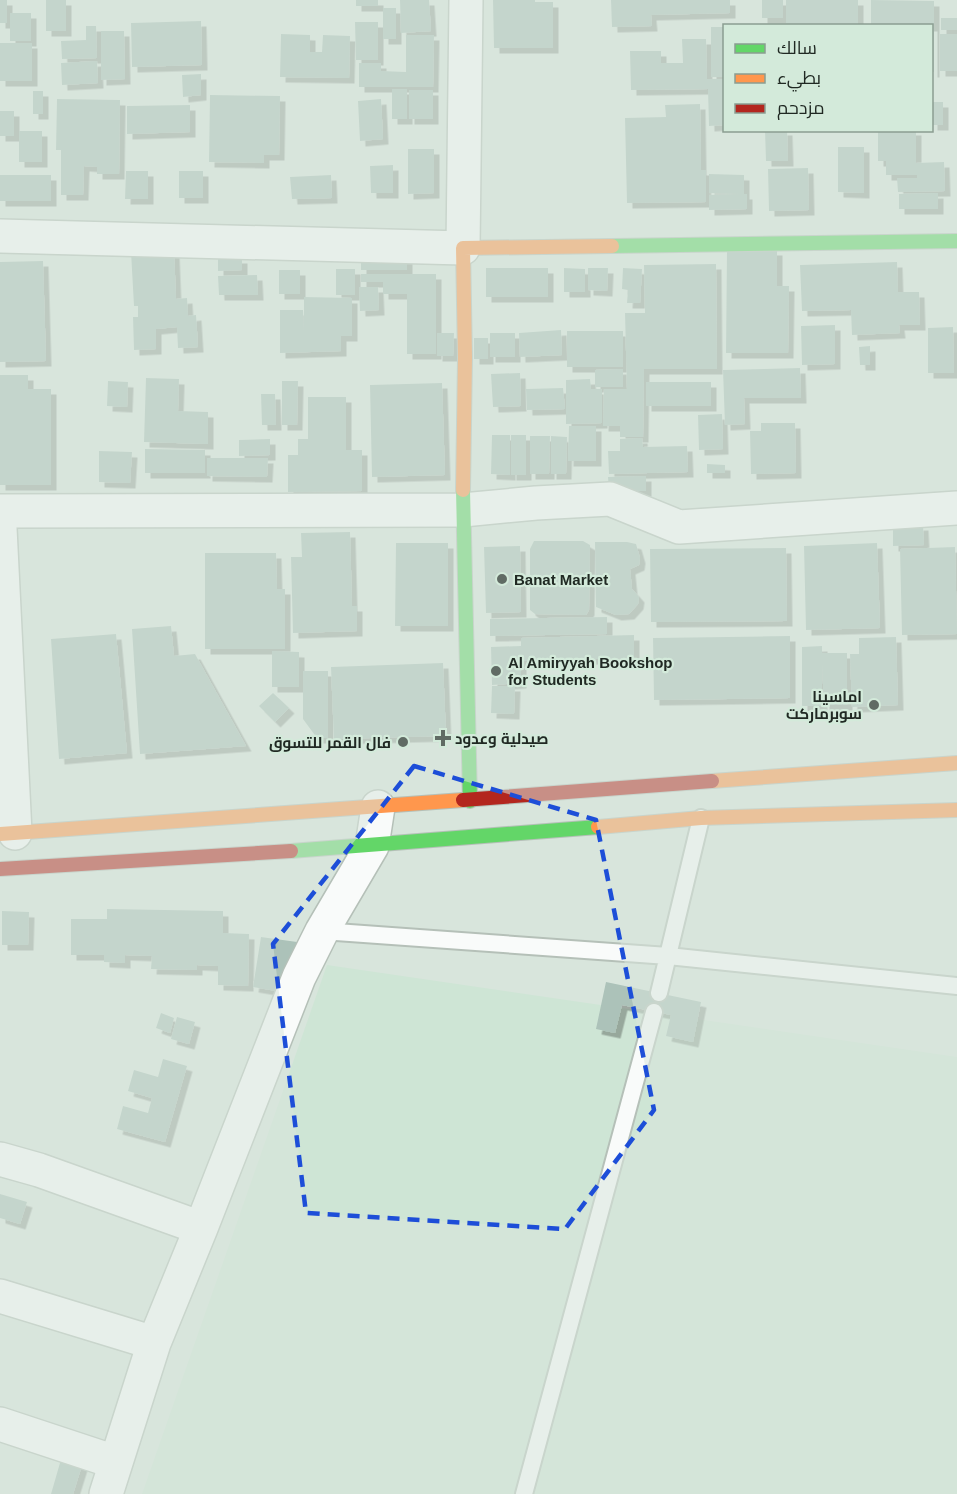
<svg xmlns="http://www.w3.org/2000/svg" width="957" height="1494" viewBox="0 0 957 1494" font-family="Arial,Cairo,sans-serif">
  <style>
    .built { fill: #cee5d5 }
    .building { fill: #acc2b9; filter: url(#shadow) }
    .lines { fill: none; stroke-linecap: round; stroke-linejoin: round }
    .lane-casing { stroke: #b5c0b8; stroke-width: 20 }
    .street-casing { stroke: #b5c0b8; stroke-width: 36 }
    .fast-casing { stroke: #b5c0b8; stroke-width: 16 }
    .slow-casing { stroke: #b5c0b8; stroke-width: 16 }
    .jam-casing { stroke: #b5c0b8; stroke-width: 16 }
    .lane { stroke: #f9fbfa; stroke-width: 16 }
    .street { stroke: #f9fbfa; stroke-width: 33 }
    .fast { stroke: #63d668; stroke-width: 14 }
    .slow { stroke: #ff974d; stroke-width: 14 }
    .jam { stroke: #b3261e; stroke-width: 14 }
    .marked { fill: none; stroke: #1d4ed8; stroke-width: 4.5; stroke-dasharray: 12 8; stroke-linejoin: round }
    .poi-dot { fill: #606b64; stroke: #d3eada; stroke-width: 2 }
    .labels { text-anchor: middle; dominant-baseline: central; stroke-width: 4.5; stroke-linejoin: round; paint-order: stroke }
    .poi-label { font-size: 15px; font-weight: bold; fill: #202923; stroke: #d3eada; text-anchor: start }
  </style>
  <defs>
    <filter id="shadow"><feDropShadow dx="5.5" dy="5.5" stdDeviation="0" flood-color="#0004"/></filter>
  </defs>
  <rect width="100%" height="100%" fill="#d8e5dc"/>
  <!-- built -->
  <path class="built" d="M327,965L957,1057V1494H142Z"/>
  <!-- building -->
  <path class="building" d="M0,0H7V23H0Z
    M46,0H66V31H46Z
    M356,0H378V6H356Z
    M400,0H429L431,31L401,33Z
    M493,0H535V2H553V48H494Z
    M611,0H730V13L651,15L652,26L612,27Z
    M762,0H783V18H762Z
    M786,0H858V24L786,25Z
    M871,0L934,1V72H932V26H871Z
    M383,8H396V39H383Z
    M10,13H31V41H10Z
    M941,18H957V30H941Z
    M201,21L202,65L132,67L131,23Z
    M355,22H378V60H356Z
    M86,26H96L97,58L62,59L61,41L86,40Z
    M711,27H724V77H711Z
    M101,31H124L125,79L101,80Z
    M281,34L310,35V52H322L323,35L350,36L349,78L280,77Z
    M940,34H957V71H940Z
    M406,35H434L433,87H359V63H381V71L406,72Z
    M682,39H706L707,79H724V125L709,126L708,89L631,90L630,51H661V63H683Z
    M0,43H32V81H0Z
    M97,61L98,83L62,85L61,63Z
    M201,74V95L183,97L182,75Z
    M392,89H407V119H392Z
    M409,90H433V119H409Z
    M33,91H43V114H33Z
    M210,95L280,96L279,155H264V163L209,162Z
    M57,99L120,100L119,174H97V167L84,166L83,195H61V150H56Z
    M381,99L383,139L360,141L358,101Z
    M932,102H943V125H932Z
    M700,104L701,170H706V202L627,203L625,118L666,117L665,105Z
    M190,105V132L127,134V106Z
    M0,111H14V136H0Z
    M765,130H787L788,161H766Z
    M878,130H916V163L944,162L945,191L898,192L897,178H917V175H886V161H878Z
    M19,131H42V162H19Z
    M838,147H864V193L838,192Z
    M408,149H434V193L408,194Z
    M393,165V193H371L370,166Z
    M808,168L809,210L769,211L768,169Z
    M126,171H148V199H125Z
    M179,171H203V198H179Z
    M709,174L744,175V194H747V209L709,210V195L741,194L709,193Z
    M0,175H51V201H0Z
    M331,175L332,198L292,199L290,177Z
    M938,193V209H899V194Z
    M174,250L176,299L187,298L188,316L196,315L198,347L178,348L177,327L156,329V349L134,350L133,317H138V306H134L131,252Z
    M727,250H777V286H789L788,353H726Z
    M361,255H407V270H361Z
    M218,258H242V270L218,271Z
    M43,261L46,361L0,362V262Z
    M897,262L898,292H919L920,325H899L900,333L852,335L851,310L802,311L800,265Z
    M716,264L717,369H644L643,437H620V426H603L604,389H627L625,313H645L644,265Z
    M486,268H548V297H486Z
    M564,268L585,269V292H564Z
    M588,268H608L607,291L588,290Z
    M623,268L642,269L640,303H627L628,290L622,289Z
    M336,269H355V295H336Z
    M279,270H300V294H279Z
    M361,274H436V354H407V294H383V282H361Z
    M257,275L258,295H219L218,276Z
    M359,287H378L379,310L360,311Z
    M304,297L352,298V336H341V351L280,353V310H303L304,332Z
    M835,325V364L802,365L801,326Z
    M953,327L954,373H928V328Z
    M561,330L562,355L520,357L519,333Z
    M567,331H623V367H567Z
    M437,333H454L453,356H437Z
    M490,333H515V357H490Z
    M474,338H488V359H474Z
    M870,346V365H860L859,347Z
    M800,368L801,398H744L745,424L725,425L723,370Z
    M623,369V387H595V370Z
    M520,373L521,406L493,407L491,374Z
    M0,375H28V389H51V485H0Z
    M146,378L179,379L178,411L208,412V444L144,442Z
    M590,379L591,389H602V423L566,424V380Z
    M108,381L128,382L127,407L107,406Z
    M282,381H298L297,425H282Z
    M646,382H711V406H646Z
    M442,383L445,475L372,477L370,385Z
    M563,388L565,409L527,410L526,389Z
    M261,394H275L276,425H262Z
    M308,397H346V450H362V491L288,492V455H298V439H308Z
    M722,414L723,449L699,450L698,415Z
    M761,423H795L796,473L751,474L750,431H761Z
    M569,426H596V461H568Z
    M492,435H510V475L491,474Z
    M511,435H526V475H511Z
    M530,436H550L549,474H530Z
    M551,436L567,437L566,474H551Z
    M642,438L643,447L687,446L688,472L609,474L608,451H620V439Z
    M270,439V455L239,456V440Z
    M145,449L205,450V473H145Z
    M99,451L132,452L130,483L99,482Z
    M207,458H268L267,477L207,476Z
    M707,464L725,465V473H707Z
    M646,476V491H609L608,477Z
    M923,525L924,545L893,546V526Z
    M350,532L352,606H357V631L293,633L291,557H302L301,533Z
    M534,541H583L590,545L589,610L586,615L535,614L530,610V549Z
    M595,542H627L636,544L640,558L639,565L630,569L632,589L639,597L638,604L629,614L616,615L596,607Z
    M396,543H448V626H395Z
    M877,543L880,628L806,630L804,546Z
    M520,546L521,612L486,613L484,547Z
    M955,547L957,634L902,635L900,549Z
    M786,548L787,621L651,622L650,549Z
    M205,553H276L277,589H285V649H205Z
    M607,617V634L490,636V619Z
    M171,626L174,656L195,654L246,746L140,754L132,629Z
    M116,634L127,753L59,759L51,639Z
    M634,635V658L521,661V683L492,685L491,647L521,646V638Z
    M790,636V698L654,700L653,638Z
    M896,637L898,705L852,707L850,654H859V638Z
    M822,646V653H847V705H824L822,663V706H802V647Z
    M272,651L299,652V687H272Z
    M443,663L446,736L334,739L331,667Z
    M303,671H328V738H317L303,719Z
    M492,686H515L514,714L491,713Z
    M273,693L289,708L275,722L259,706Z
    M107,909L223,911V933L249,934L248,986L218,985V966L197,965V970L151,969L152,956L125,955V963L104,962V955H71V919H107Z
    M2,911L29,912L28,945H2Z
    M261,937L297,942L288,993L253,987Z
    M606,982L701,1002L693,1042L666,1036L671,1015L622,1005L615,1033L596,1029Z
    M161,1013L174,1018L170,1033L156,1028Z
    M177,1017L195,1022L189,1044L171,1039Z
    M163,1059L187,1066L165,1142L117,1129L123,1106L148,1113L152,1098L128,1091L134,1070L158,1077Z
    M0,1194L27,1202L20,1224L0,1218Z
    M62,1456L83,1462L73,1494H51Z"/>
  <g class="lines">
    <defs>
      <path id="lane" d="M322,931L668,956L957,986
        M659,993L701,818
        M524,1494L654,1012"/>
      <path id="street" d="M0,236L463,248L466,0
        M0,511L463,510L536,503L610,499L679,527L957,508
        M0,528L15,833
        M0,1159L39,1170L201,1228
        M0,1296L154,1343
        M0,1424L115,1462
        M106,1494L154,1343L201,1228L299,977L322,931L372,846L378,807"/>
      <path id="fast" d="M612,246L957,241
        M463,490L470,801
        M291,851L598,827"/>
      <path id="slow" d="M463,490L465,357L463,248L612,246
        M712,781L957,763
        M598,827L701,818L957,810
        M0,834L463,800"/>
      <path id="jam" d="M463,800L712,781
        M0,869L291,851"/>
    </defs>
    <!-- lane casing -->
    <use href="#lane" class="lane-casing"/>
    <!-- street casing -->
    <use href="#street" class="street-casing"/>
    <!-- fast casing -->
    <use href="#fast" class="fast-casing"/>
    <!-- slow casing -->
    <use href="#slow" class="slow-casing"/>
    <!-- jam casing -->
    <use href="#jam" class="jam-casing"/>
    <!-- lane -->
    <use href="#lane" class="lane"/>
    <!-- street -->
    <use href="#street" class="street"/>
    <!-- fast -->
    <use href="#fast" class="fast"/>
    <!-- slow -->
    <use href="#slow" class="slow"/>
    <!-- jam -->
    <use href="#jam" class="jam"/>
  </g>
  <!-- marked area -->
  <path d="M0 0H957V1494H0ZM414,766L596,820L654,1110L565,1229L306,1213L273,944Z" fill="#d8e5dc" fill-opacity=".55" fill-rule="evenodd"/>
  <path class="marked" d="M414,766L596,820L654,1110L565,1229L306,1213L273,944Z"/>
  <!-- markers -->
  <g class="poi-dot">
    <circle cx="502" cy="579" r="6"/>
    <circle cx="496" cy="671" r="6"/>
    <circle cx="874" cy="705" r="6"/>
    <path d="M440 729h6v6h6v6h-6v6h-6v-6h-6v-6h6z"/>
    <circle cx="403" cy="742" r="6"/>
  </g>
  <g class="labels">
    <!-- poi labels -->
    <g class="poi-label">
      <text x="514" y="579">Banat Market</text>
      <text x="508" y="662">Al Amiryyah Bookshop<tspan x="508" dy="17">for Students</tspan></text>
      <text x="862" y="696" text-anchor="end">اماسينا<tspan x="862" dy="17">سوبرماركت</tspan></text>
      <text x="455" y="738">صيدلية وعدود</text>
      <text x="391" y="742" text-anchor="end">فال القمر للتسوق</text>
    </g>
  </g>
  <!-- legend -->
  <rect x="723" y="24" width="210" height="108" fill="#d3eada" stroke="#8b9d91" stroke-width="1.5"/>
  <rect x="735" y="44" width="30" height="9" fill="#63d668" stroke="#8b9d91" stroke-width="1.5"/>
  <text x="777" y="54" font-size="18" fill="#202923">سالك</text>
  <rect x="735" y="74" width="30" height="9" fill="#ff974d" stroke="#8b9d91" stroke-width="1.5"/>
  <text x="777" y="84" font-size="18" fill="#202923">بطيء</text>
  <rect x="735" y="104" width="30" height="9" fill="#b3261e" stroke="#8b9d91" stroke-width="1.5"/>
  <text x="777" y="114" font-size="18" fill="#202923">مزدحم</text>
</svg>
